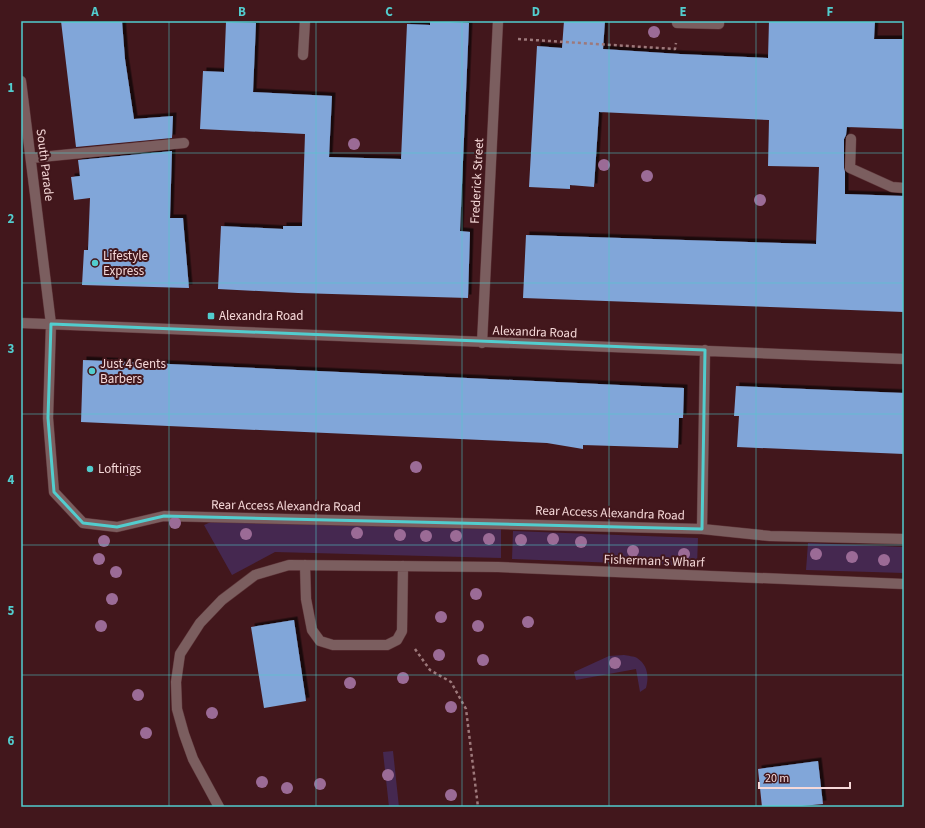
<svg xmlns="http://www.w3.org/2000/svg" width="925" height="828" viewBox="0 0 925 828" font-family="'Source Sans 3',sans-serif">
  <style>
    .green { fill: #452850 }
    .building { fill: #81a6d9; filter: url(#shadow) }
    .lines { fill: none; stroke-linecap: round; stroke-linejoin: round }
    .minor-casing { stroke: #5f363a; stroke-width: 11 }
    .path { stroke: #9d797b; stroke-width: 2.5; stroke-dasharray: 3 3; stroke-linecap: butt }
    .minor { stroke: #7b5e5f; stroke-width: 10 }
    .tree { fill: #9b6b96 }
    .marked { fill: none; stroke: #52cdce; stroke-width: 3; stroke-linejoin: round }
    .grid { fill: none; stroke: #52cdce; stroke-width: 1; stroke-opacity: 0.55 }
    .poi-dot { fill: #52cdce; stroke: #42171c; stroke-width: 1.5 }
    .labels { text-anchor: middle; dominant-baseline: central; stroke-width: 4; stroke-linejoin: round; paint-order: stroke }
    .street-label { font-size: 13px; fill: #f5d8d8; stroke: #42171c }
    .poi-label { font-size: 13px; fill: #f5d8d8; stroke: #42171c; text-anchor: start }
    .neatline { fill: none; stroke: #52cdce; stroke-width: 1.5 }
    .grid-label { font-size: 13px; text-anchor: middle; font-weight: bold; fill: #52cdce }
  </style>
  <defs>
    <filter id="shadow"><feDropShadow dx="3.5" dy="-3.5" stdDeviation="0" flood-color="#0009"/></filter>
  </defs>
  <rect width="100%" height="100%" fill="#42171c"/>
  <!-- green -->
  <path class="green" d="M211,522L501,529V558L275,552L232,575L204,525Z
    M513,531L698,538L697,566L512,559Z
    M808,543L904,547V573L806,570Z
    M624,655C628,656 634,656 637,658C648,665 649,677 646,688L640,692L636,669L576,680L574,672L609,656Z
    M393,751L399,807H389L383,752Z"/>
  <!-- building -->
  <path class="building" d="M61,21H122L125,59L134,119L173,116L172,138L76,147Z
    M430,21L469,23L460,231L470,232L468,298L298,293L218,289L221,226L283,229V226H302L305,134L200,129L203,71L224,72L226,22L256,23L253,92L332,96L329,157L401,159L407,24L430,25Z
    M564,21H605L603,49L680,54L768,58L769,21H875L874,39H904V129L847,127L846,135L844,139V168L845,172V194L904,196V312L523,298L526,235L816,244L819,167L768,166L769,120L599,112L594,187L570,185V189L529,187L537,46L562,48Z
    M172,151L170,218H183L189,288L82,285L84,250H88L90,198L74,200L71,177L80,176L78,160Z
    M83,360L684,388L683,418H679L678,448L583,445V449L547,443L81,422Z
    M736,386L904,393V454L737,447L739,416H734Z
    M294,620L306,701L264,708L251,627Z
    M818,761L823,804L791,807H762L758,769Z"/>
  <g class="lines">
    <defs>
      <path id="minor" d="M677,23L719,24V21
        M303,55L305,21
        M21,81L51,324L48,418L54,492L83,523L117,527L164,516L702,529L705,350
        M851,139L850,168L892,187L904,188
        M31,158L184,143
        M21,323L904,359
        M482,343L498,21
        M702,529L770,536L904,539
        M305,565L306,599L312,630L320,641L333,645H387L397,640L402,631L403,566
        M219,807L193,759L184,734L177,709L176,682L180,654L200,623L222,600L255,575L289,565L498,567L904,584"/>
    </defs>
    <!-- minor casing -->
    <use href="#minor" class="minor-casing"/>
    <!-- path -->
    <path class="path" d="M518,39L675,49L676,43
      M415,649L430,670L451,682L466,709L478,807"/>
    <!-- minor -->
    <use href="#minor" class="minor"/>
  </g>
  <!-- trees -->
  <g class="tree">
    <circle cx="654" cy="32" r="6"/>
    <circle cx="354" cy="144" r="6"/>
    <circle cx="604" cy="165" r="6"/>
    <circle cx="647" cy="176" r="6"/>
    <circle cx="760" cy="200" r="6"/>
    <circle cx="416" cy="467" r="6"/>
    <circle cx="128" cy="470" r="6"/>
    <circle cx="175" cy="523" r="6"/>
    <circle cx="357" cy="533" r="6"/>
    <circle cx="246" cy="534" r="6"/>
    <circle cx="400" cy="535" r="6"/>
    <circle cx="426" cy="536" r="6"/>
    <circle cx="456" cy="536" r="6"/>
    <circle cx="489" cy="539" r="6"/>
    <circle cx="553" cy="539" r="6"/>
    <circle cx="521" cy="540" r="6"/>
    <circle cx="104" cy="541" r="6"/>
    <circle cx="581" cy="542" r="6"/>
    <circle cx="633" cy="551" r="6"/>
    <circle cx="684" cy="554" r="6"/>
    <circle cx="816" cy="554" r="6"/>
    <circle cx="852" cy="557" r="6"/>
    <circle cx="99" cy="559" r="6"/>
    <circle cx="884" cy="560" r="6"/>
    <circle cx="116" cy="572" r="6"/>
    <circle cx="476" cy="594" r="6"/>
    <circle cx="112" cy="599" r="6"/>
    <circle cx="441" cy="617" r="6"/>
    <circle cx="528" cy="622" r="6"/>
    <circle cx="101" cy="626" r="6"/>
    <circle cx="478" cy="626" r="6"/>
    <circle cx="439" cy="655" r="6"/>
    <circle cx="483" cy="660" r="6"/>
    <circle cx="615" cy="663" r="6"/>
    <circle cx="403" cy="678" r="6"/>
    <circle cx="350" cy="683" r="6"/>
    <circle cx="138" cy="695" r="6"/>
    <circle cx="451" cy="707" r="6"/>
    <circle cx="212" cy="713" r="6"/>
    <circle cx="146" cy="733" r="6"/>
    <circle cx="388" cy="775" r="6"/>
    <circle cx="262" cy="782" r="6"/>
    <circle cx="320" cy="784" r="6"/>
    <circle cx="287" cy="788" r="6"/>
    <circle cx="451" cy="795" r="6"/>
  </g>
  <!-- marked area -->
  <path class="marked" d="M51,324L705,350L702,529L164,516L117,527L83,523L54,492L48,418Z"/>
  <!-- grid -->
  <path class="grid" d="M169,21V807M316,21V807M462,21V807M609,21V807M756,21V807M21,153H904M21,283H904M21,414H904M21,545H904M21,675H904"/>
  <!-- markers -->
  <g class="poi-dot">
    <circle cx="95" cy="263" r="4"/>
    <rect x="207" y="312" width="8" height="8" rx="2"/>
    <circle cx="92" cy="371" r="4"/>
    <circle cx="90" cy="469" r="4"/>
  </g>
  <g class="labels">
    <!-- street labels -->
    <g class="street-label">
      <text transform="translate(45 165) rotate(83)">South Parade</text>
      <text transform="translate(477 181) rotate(-87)">Frederick Street</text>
      <text transform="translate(535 332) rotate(2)">Alexandra Road</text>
      <text transform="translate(286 506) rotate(1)">Rear Access Alexandra Road</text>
      <text transform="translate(610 513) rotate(2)">Rear Access Alexandra Road</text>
      <text transform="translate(654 561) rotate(2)">Fisherman's Wharf</text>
    </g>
    <!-- poi labels -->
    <g class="poi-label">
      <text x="103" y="256">Lifestyle<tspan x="103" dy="15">Express</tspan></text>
      <text x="219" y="316">Alexandra Road</text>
      <text x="100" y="364">Just 4 Gents<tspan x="100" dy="15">Barbers</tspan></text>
      <text x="98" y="469">Loftings</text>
    </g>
  </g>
  <!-- border -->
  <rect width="925" height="828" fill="none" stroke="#42171c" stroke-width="44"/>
  <!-- scale -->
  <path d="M759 782v6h91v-6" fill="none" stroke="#f5d8d8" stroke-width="2"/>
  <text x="765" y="782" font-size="12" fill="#f5d8d8" stroke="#42171c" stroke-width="3" paint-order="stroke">20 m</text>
  <rect x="22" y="22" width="881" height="784" class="neatline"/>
  <g class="grid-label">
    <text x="95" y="16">A</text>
    <text x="242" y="16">B</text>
    <text x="389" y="16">C</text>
    <text x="536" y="16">D</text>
    <text x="683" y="16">E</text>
    <text x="830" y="16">F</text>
    <text x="11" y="92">1</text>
    <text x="11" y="223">2</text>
    <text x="11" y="353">3</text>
    <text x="11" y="484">4</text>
    <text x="11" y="615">5</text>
    <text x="11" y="745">6</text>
  </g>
</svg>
